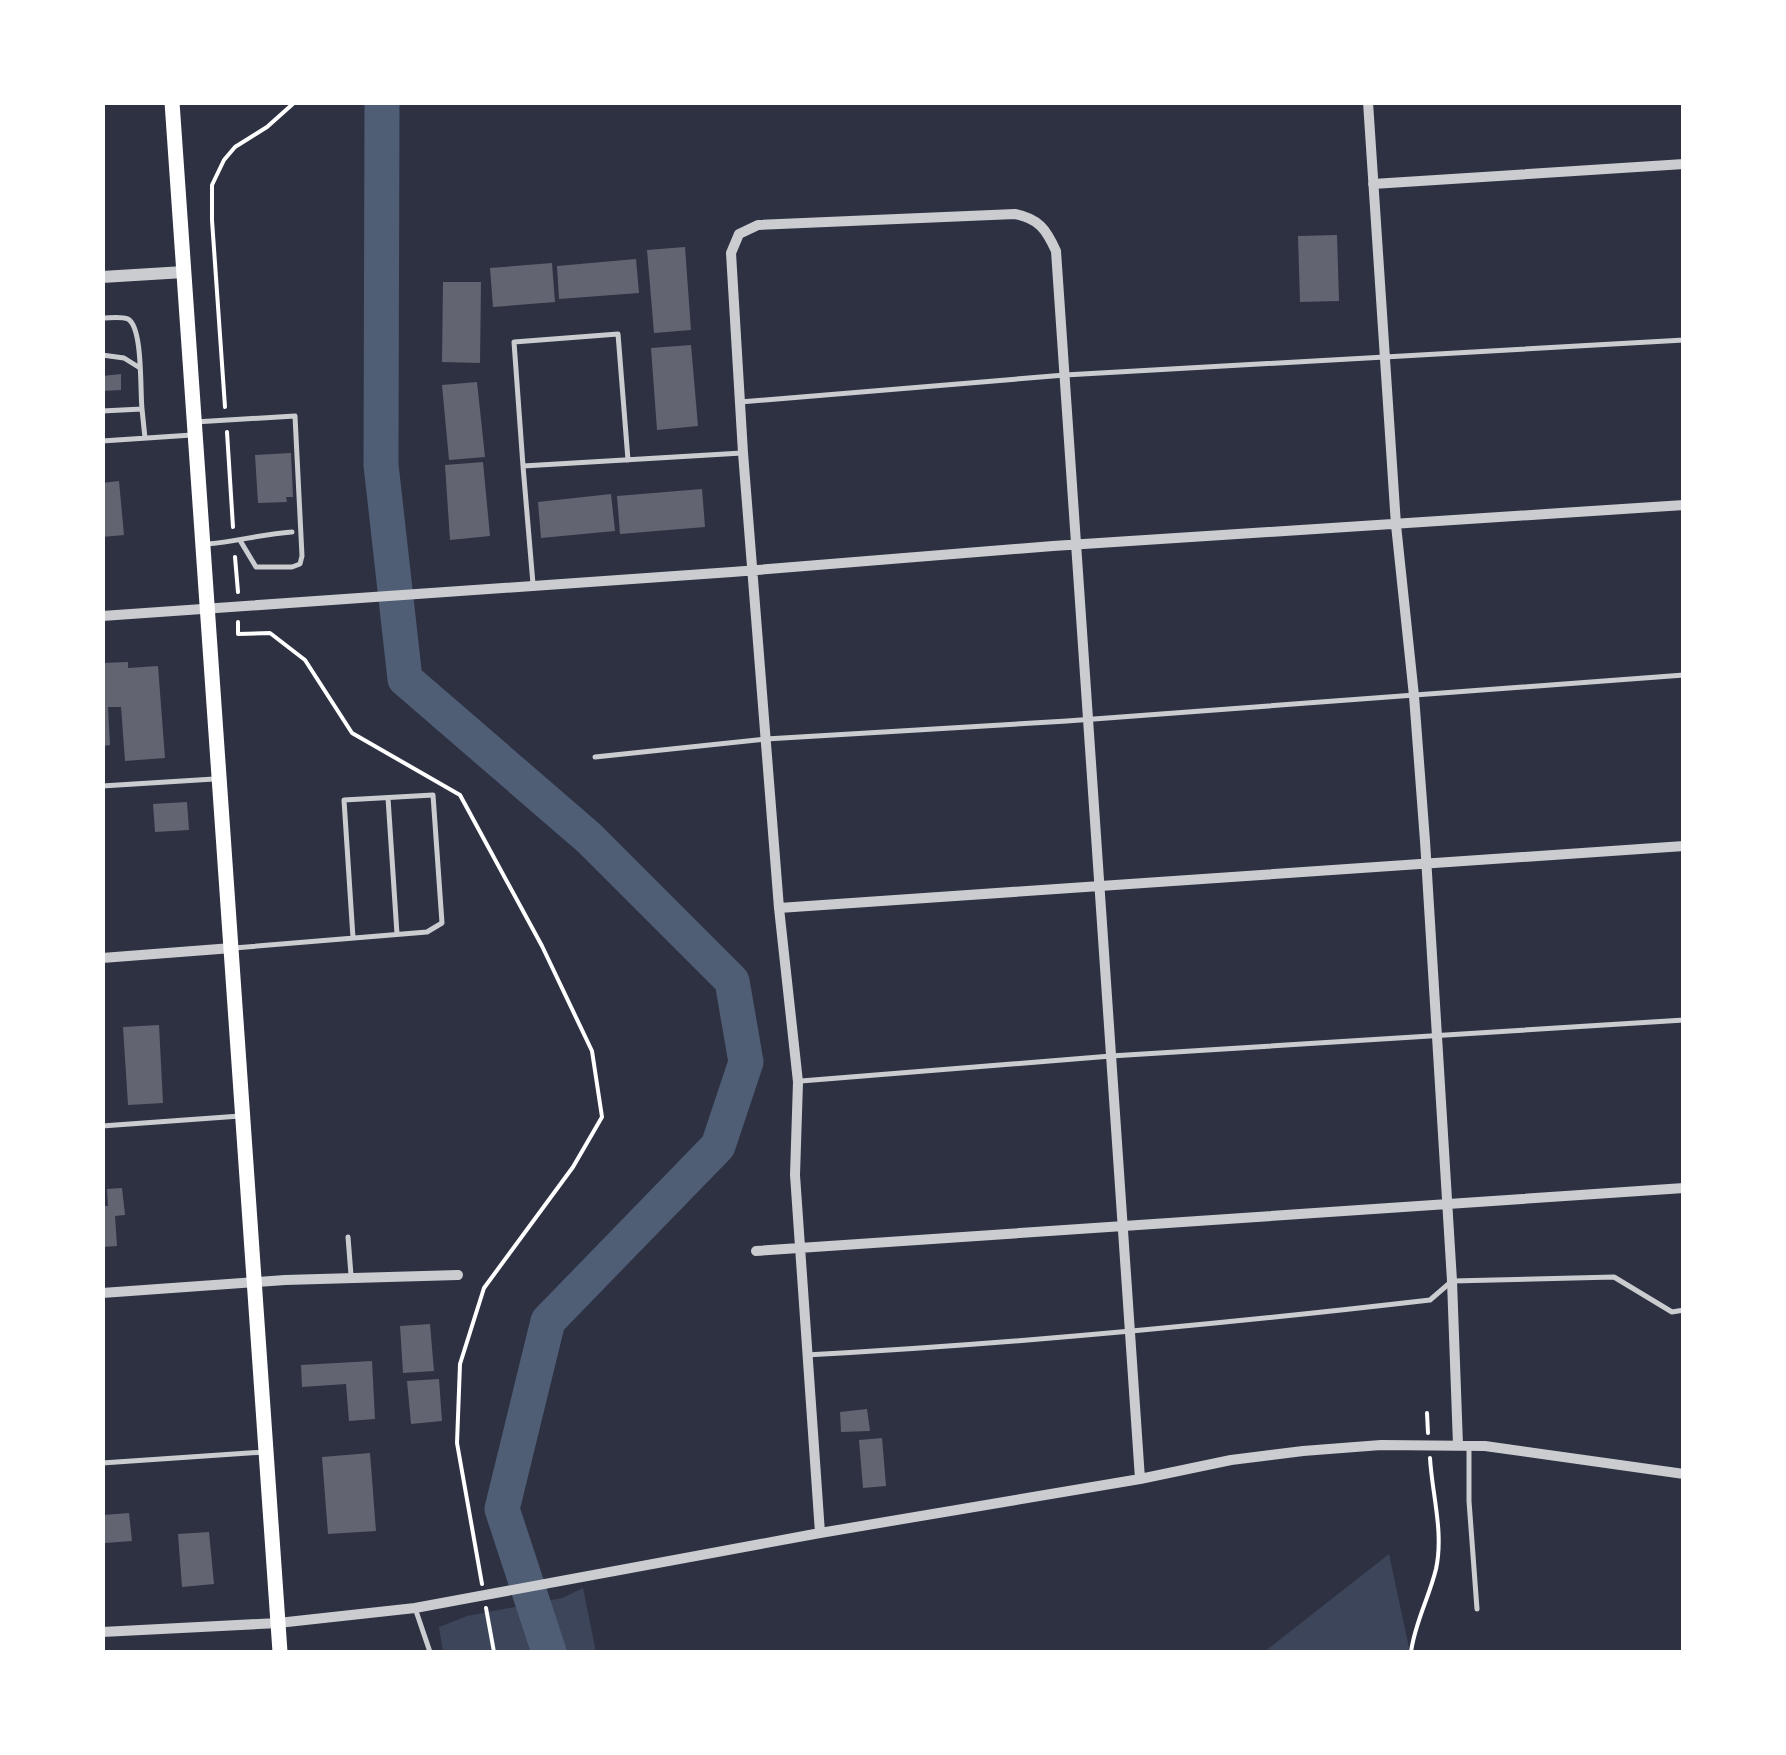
<svg xmlns="http://www.w3.org/2000/svg" width="1786" height="1755" viewBox="0 0 1786 1755" font-family="'Fira Sans Condensed',sans-serif">
  <style>
    .green { fill: #3c4559 }
    .lines { fill: none; stroke-linecap: round; stroke-linejoin: round }
    .river { stroke: #4f5d75; stroke-width: 35 }
    .building { fill: #626471 }
    .path { stroke: #fff; stroke-width: 4 }
    .service { stroke: #caccd0; stroke-width: 5 }
    .minor { stroke: #caccd0; stroke-width: 10 }
    .tertiary { stroke: #caccd0; stroke-width: 12 }
    .secondary { stroke: #fff; stroke-width: 15 }
  </style>
  <rect width="100%" height="100%" fill="#2d3142"/>
  <!-- green -->
  <path class="green" d="M1389,1554L1410,1652H1264Z
    M583,1588L596,1652H443L439,1627L467,1616L562,1598Z"/>
  <g class="lines">
    <!-- river -->
    <path class="river" d="M382,102L381,465L405,679L589,838L732,981L746,1062L718,1146L548,1321L502,1509L549,1652"/>
  </g>
  <!-- building -->
  <path class="building" d="M1337,235L1339,301L1300,302L1298,236Z
    M685,247L691,330L654,333L647,250Z
    M636,259L639,293L559,299L557,266Z
    M552,263L555,302L493,307L490,268Z
    M443,282H481L480,363L442,362Z
    M691,345L698,426L657,430L651,348Z
    M121,374V390L102,391V376Z
    M477,382L485,457L449,460L442,385Z
    M291,453L293,497H286L287,502L258,503L255,455Z
    M483,462L490,536L450,540L445,465Z
    M119,481L124,535L102,537V483Z
    M702,489L705,527L620,534L617,496Z
    M611,494L615,531L541,538L538,502Z
    M128,662V668L158,666L165,758L125,761L121,707H108L110,745L102,746V663Z
    M187,802L189,830L155,832L153,804Z
    M159,1025L163,1103L128,1105L123,1027Z
    M122,1188L125,1215L115,1216L117,1246L102,1247V1206H108L107,1189Z
    M430,1324L434,1371L403,1373L400,1326Z
    M372,1361L375,1419L349,1421L346,1384L302,1387L301,1365Z
    M439,1379L442,1421L411,1424L407,1381Z
    M867,1409L870,1431L841,1432L840,1412Z
    M882,1438L886,1486L863,1488L859,1440Z
    M370,1453L376,1531L328,1534L322,1457Z
    M129,1513L132,1541L105,1543L103,1515Z
    M209,1532L214,1584L182,1587L178,1534Z"/>
  <g class="lines">
    <!-- path -->
    <path class="path" d="M225,407L212,220V185L224,160L235,147L267,127L295,102
      M227,432L233,527
      M235,557L238,592
      M238,622V634L270,633L305,660L352,733L460,795L542,946L592,1051L602,1117L573,1167L484,1288L460,1364L457,1443L482,1584
      M1427,1413L1428,1433
      M486,1608L494,1652
      M1411,1652C1415,1622 1429,1598 1436,1569C1444,1532 1432,1494 1430,1458"/>
    <!-- service -->
    <path class="service" d="M102,318C110,318 121,316 128,319C143,327 140,391 142,409L102,411
      M102,355L124,358L140,368
      M740,402L1065,375L1684,340
      M142,409L145,438
      M195,422L295,416L302,556L300,564L292,567H256L241,542
      M102,441L192,435
      M523,466L514,342L618,334L628,460
      M206,544C236,542 261,534 292,532
      M533,584L523,466L742,453
      M595,757L766,739L1067,721L1684,675
      M102,786L214,779
      M388,798L397,934
      M234,948L427,932L442,923L433,795L344,800L353,938
      M801,1081L1111,1056L1684,1020
      M102,1126L240,1116
      M348,1237L351,1275
      M806,1355C1015,1344 1222,1324 1430,1300L1452,1281L1614,1277L1672,1312L1684,1310
      M1469,1447V1501L1477,1609
      M102,1463L264,1452
      M415,1608L430,1652"/>
    <!-- minor -->
    <path class="minor" d="M1368,102L1396,525L1414,696L1425,841L1452,1281L1458,1445
      M1373,184L1684,164
      M102,616L732,572L1053,546L1684,505
      M779,908L1684,846
      M102,958L232,948
      M756,1251L1684,1188
      M102,1293L285,1280L458,1275
      M820,1533L795,1175L798,1082L779,908L743,453L731,253L739,234L758,225L1015,214C1039,219 1046,229 1056,251L1140,1479
      M102,1632L278,1623L415,1608L820,1533L1140,1479L1231,1460L1303,1451L1381,1445L1485,1446L1684,1474"/>
    <!-- tertiary -->
    <path class="tertiary" d="M102,277L184,272"/>
    <!-- secondary -->
    <path class="secondary" d="M172,102L280,1652"/>
  </g>
  <!-- border -->
  <rect width="1786" height="1755" fill="none" stroke="#ffffff" stroke-width="210"/>
</svg>
